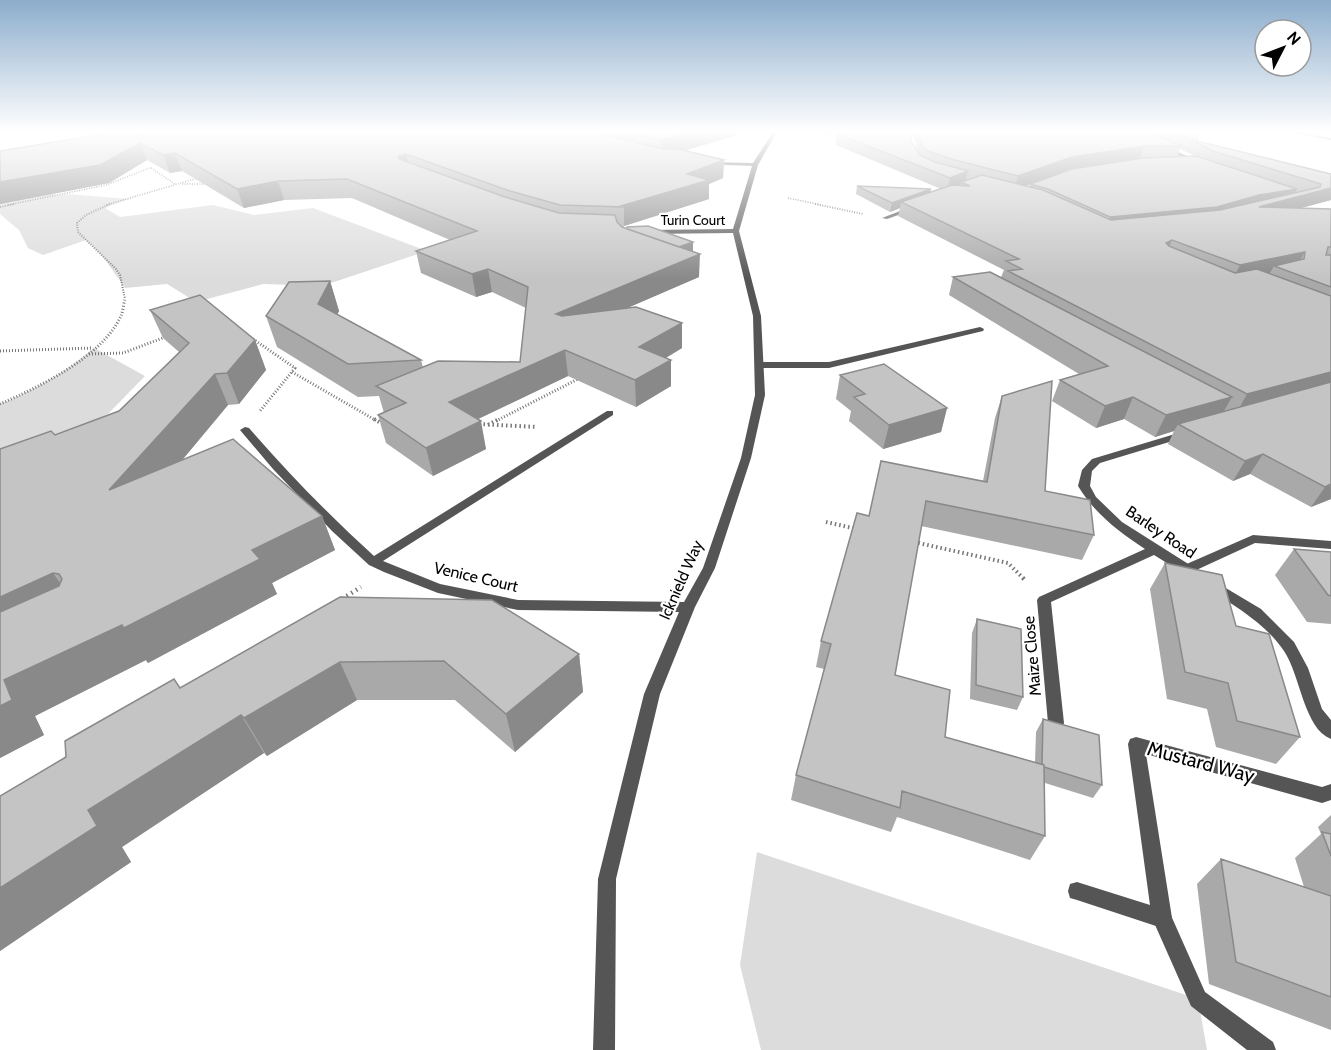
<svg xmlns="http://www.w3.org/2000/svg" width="1331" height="1050" viewBox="0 0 1331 1050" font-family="Cabin,sans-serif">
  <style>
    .green { fill: #dcdcdc }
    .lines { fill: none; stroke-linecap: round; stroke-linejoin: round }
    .path-far4 { stroke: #777; stroke-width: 1.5; stroke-dasharray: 1 1.5; stroke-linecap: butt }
    .path-far3 { stroke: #777; stroke-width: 2; stroke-dasharray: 1 1.5; stroke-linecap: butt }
    .path-far2 { stroke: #777; stroke-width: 3; stroke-dasharray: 1 2; stroke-linecap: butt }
    .path-far1 { stroke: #777; stroke-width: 4; stroke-dasharray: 1.5 3; stroke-linecap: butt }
    .path { stroke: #777; stroke-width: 4.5; stroke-dasharray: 1.5 4; stroke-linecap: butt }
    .lane { fill: #555; fill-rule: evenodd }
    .street { fill: #555; fill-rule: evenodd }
    .wall { fill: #a9a9a9; fill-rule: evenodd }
    .shaded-wall { fill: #898989 }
    .building { fill: #c4c4c4; stroke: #898989; stroke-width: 1.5 }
    .labels { text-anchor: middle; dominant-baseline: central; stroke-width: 4.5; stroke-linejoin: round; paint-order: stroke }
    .far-street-label { font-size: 14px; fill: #000; stroke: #fff }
    .street-label { font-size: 16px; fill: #000; stroke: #fff }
    .near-street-label { font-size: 20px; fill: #000; stroke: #fff }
  </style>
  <rect width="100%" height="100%" fill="#fff"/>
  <!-- green -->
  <path class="green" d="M0,175L52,185L55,196L66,194L129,199L105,208L120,217L213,205L254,215L313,208L427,251L322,286L263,284L196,302L167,284L125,288L104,258L86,240L43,255L28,248L19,230L0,214Z
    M94,348L145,376L108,414L0,461V404C33,391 67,371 94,348Z
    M757,852L1198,999L1207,1050H761L740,965Z"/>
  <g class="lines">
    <!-- path-far4 -->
    <path class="path-far4" d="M808,133L841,134
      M151,168L175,184
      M182,184H208
      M788,198L822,205
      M8,205L106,185L152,167
      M106,205L198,178"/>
    <!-- path-far3 -->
    <path class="path-far3" d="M110,204L86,215L77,223L78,232L116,269L120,275L125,299
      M815,204L863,214
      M0,207L15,204"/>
    <!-- path-far2 -->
    <path class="path-far2" d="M253,339L295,368L260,411
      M0,351L92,348
      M89,354L123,353L168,336
      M292,372L377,421
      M0,404C39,387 102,357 121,316C123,311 124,303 125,298
      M496,421L578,379"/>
    <!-- path-far1 -->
    <path class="path-far1" d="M374,419L384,425
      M479,424L537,427
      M488,425L499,419
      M826,522L857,529
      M914,542L1008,563L1024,579"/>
    <!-- path -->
    <path class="path" d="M1023,578L1026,581
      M342,599L361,587"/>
    <!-- lane -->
    <path class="lane" d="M1292,132L1331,138V140L1294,133Z
      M980,327L984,329L983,331L829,368H760L756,365L760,362H829Z
      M1253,535L1331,541V549L1255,543L1192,572H1182L1181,569L1182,566Z
      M1162,908L1169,911L1205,992L1273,1042L1276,1050H1247L1191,1006L1152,918L1155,911Z"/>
    <!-- street -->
    <path class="street" d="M773,132H777L758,165L739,231L761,316L765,395L751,458L715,568L695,607L660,694L616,879L615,1050H593L598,879L644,694L679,612L518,610L438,593L384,572L369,565L332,531L273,469L240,430L245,427L249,428C288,473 329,515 374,556L607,411H613V415L383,561L440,584L518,600L684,602L703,568L741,458L755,395L753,316L733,233L647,234L644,232L647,230L733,229L752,166L705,164L708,162L753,163Z
      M1166,147L1204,163L1205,164L1200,165L1164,149Z
      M913,206L915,209L887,219L882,218Z
      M1185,431L1190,434L1189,436L1100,463L1092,471L1090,486L1096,497L1122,522L1201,572L1202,575L1201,578H1191L1154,555L1051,602L1064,723L1062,728L1056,730L1050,728L1048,723L1037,600L1039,597L1145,549C1118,531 1095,514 1078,486L1082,470L1092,459Z
      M1214,581L1261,609L1294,642L1308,668L1322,709L1331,720V739C1304,729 1300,674 1284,651C1266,624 1236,607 1209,589L1207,586L1209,583Z
      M1136,737L1322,787L1331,784V800L1322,803L1146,754L1172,918L1169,925L1162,928L1077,900L1070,898L1068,891L1070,884L1077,882L1150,905L1128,744L1130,739Z"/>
  </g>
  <!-- wall -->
  <path class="wall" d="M98,132H737L734,136L684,151L724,160L723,178L709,184V199L624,226V228L693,252L699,277L627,308L682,323V348L666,358L671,360V386L636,407L568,376L478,419L486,449L433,476L386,443L378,415L384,413L379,396L358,397L277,347L266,316L330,281L339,311L337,314L421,360L423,367L520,362L526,308L492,292L476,297L421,273L416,251L450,240L352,198L284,200L244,208L182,171L170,173L147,160L109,183L0,204V151L98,135Z
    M836,132H909L912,143L918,152L912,132H1198L1197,141L1331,174V200L1301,208L1331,209V499L1311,507L1250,474L1233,481L1168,444L1174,431L1155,437L1124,419L1096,428L1052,401L1060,380L1079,374L949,295L953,277H1001L1004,270L898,216L900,208L890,212L856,194L857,186L931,189L930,192L941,189L836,145ZM1180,149L1195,156L1177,157ZM1140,158H1157L1074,169ZM1072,169L1030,184L1029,187L1025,186L1068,170Z
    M150,310L255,340L266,370L239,404L228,405L182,460L322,516L335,550L272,583L277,594L148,663L146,660L35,716L44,735L0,758V449L55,435L119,411L179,352L163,338Z
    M840,375L947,408L941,432L883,449L849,421L851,411L836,399Z
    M1002,396L1045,491L1094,535L1082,560L921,526L895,675L945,737L1035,762L1036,732L1043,719L1102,785L1093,798L1045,783V836L1030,860L897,817L891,832L791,800L796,775L824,669L816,667L821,641L869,516L983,481L995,418Z
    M1294,549L1331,552V624L1307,622L1275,575Z
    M1165,563L1236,626L1300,737L1276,764L1216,747L1207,709L1167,699L1150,589Z
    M340,597L579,654L583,692L515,752L455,700H357L267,756L264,753L122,847L131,862L0,951V796L66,757L180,688Z
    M977,619L1023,697L1017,710L970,699L972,633Z
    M1331,815V1030L1209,984L1197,884L1221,859L1304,887L1295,858L1321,834L1318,827Z"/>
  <!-- shaded-wall -->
  <path class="shaded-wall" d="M690,132H737L734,136L662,157V140Z
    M140,143L147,160L109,183L0,204V182Z
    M1144,146L1140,158L1068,170L1014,190L1018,176L1072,157Z
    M175,153L182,171L170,173L163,155Z
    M406,154L410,172L402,174L398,156Z
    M724,160L723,178L709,184V199L624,226V207L621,206L687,174Z
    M968,171L965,184L961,182L960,186L947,191L950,178Z
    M278,181L284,200L244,208L237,189Z
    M1331,188V200L1252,221L1259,207Z
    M931,189L929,198L901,202L900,208L890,212L892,203Z
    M1297,189L1292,197L1213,216L1106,227L1110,217Z
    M1172,240L1166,255V243Z
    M693,242V252L674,249Z
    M1305,252L1296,267L1274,266L1270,273L1232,281L1240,265Z
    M700,254L699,277L558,338L556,314Z
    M488,269L492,292L476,297L472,274Z
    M330,281L339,311L328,335L318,304Z
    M682,323V348L640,373L639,347Z
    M255,340L266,370L239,404L227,373Z
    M565,350L568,376L455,430L449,402Z
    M671,360V386L636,407L635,380Z
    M1331,372V388L1236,414L1247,394Z
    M215,374L228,405L129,524L109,490Z
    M1133,397L1124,419L1096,428L1105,406Z
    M1232,397L1220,418L1178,424L1174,431L1155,437L1166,415Z
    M947,408L941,432L883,449L889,425Z
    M481,421L486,449L433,476L426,448Z
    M1263,454L1250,474L1233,481L1245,461Z
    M1331,484V499L1311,507L1325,487Z
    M322,516L335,550L272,583L277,594L148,663L124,628L252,550Z
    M53,573L78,608L0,645V597Z
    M122,625L146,660L35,716L44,735L0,758V706L4,680Z
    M579,654L583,692L515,752L506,714Z
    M340,662L357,700L267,756L244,718Z
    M241,715L264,753L122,847L131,862L0,951V888L88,810Z"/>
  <!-- building -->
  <path class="building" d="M98,132H132L136,134L143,132H595L663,149H678L724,160L687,174L709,180L621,206L624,207L560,205L510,191L406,154L398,156L399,159L505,197L559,213L615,215L617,222L622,227L700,254L556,314L562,316L636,307L682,323L639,347L671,360L635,380L565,350L449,402L481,421L426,448L378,415L406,403L376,386L438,361L520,362L528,287L488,269L472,274L416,251L477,231L347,179L278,181L237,189L175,153L163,155L140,143L100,165L0,182V151L98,135Z
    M625,132H690L662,140Z
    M837,132H909L912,143L920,155L935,162L968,171L950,178L837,134Z
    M918,132H1148L1182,146H1144L1072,157L1018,176L951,159L928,151L922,146Z
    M1171,132H1198L1197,141L1331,174V188L1259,207L1331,209V247H1328L1326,255H1331V287L1274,266L1304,259L1305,252L1240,265L1172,240L1166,243L1169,246L1235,273L1257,269L1331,296V372L1247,394L1008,271L1022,269L1006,261L1019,259L901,202L952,185L970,186L961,182L982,175L1043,190L1111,220L1220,210L1320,187L1321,184L1213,151L1185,137Z
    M1196,156L1297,189L1259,195L1217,207L1110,217L1048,189L1030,184L1072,169L1143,158Z
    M857,186L931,189L892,203Z
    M648,226L693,242L679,247L627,229V227Z
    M990,272L1232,397L1166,415L1133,397L1105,406L1060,380L1108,366L953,277Z
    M330,281L318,304L421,360L348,364L266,316L289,282Z
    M200,295L255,340L227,373L215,374L109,490L233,439L322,516L252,550L260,559L124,628L122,625L4,680L12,700L0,706V612L59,586L62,579L59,574L53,573L0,597V449L51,431L55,435L119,411L189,343L150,310Z
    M884,364L947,408L889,425L854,397L865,394L840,375Z
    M1052,381L1045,491L1090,500L1094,535L926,501L895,675L950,690L945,737L1044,765L1045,836L902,791L900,808L796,775L831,644L821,641L857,513L869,516L881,461L987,482L1002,396Z
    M1331,382V484L1325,487L1263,454L1245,461L1178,424Z
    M1294,549L1331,552V596L1328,595Z
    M1165,563L1222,575L1236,626L1269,634L1300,737L1237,721L1228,683L1185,672Z
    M340,597L492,600L579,654L506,714L444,661L340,662L244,718L241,715L88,810L97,826L0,888V796L66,757L65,741L174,679L180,688Z
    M977,619L1021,629L1023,697L976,685Z
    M1043,719L1099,735L1102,785L1044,767V765L1042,764Z
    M1322,832L1331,834V856Z
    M1221,859L1331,896V997L1236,962Z"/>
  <!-- sky -->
  <linearGradient id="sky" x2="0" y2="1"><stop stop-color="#8cadcc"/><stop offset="0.47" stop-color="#fff"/><stop offset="1" stop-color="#fff" stop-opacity="0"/></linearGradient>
  <rect width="1331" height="279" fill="url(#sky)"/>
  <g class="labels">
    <!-- far-street labels -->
    <g class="far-street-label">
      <text x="693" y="220">Turin Court</text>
    </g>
    <!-- street labels -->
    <g class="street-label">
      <text transform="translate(1161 532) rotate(34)">Barley Road</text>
      <text transform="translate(476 577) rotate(13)">Venice Court</text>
      <text transform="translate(681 580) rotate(-66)">Icknield Way</text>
      <text transform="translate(1032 656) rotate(-95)">Maize Close</text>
    </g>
    <!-- near-street labels -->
    <g class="near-street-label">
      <text transform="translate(1201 762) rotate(15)">Mustard Way</text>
    </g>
  </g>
  <!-- north arrow -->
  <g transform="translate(1283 48) rotate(48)"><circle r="28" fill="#ffffff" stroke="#999999" stroke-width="1.5"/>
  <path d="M0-4.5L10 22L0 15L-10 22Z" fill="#000000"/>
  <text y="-9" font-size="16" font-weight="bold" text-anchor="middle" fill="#000000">N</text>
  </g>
</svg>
